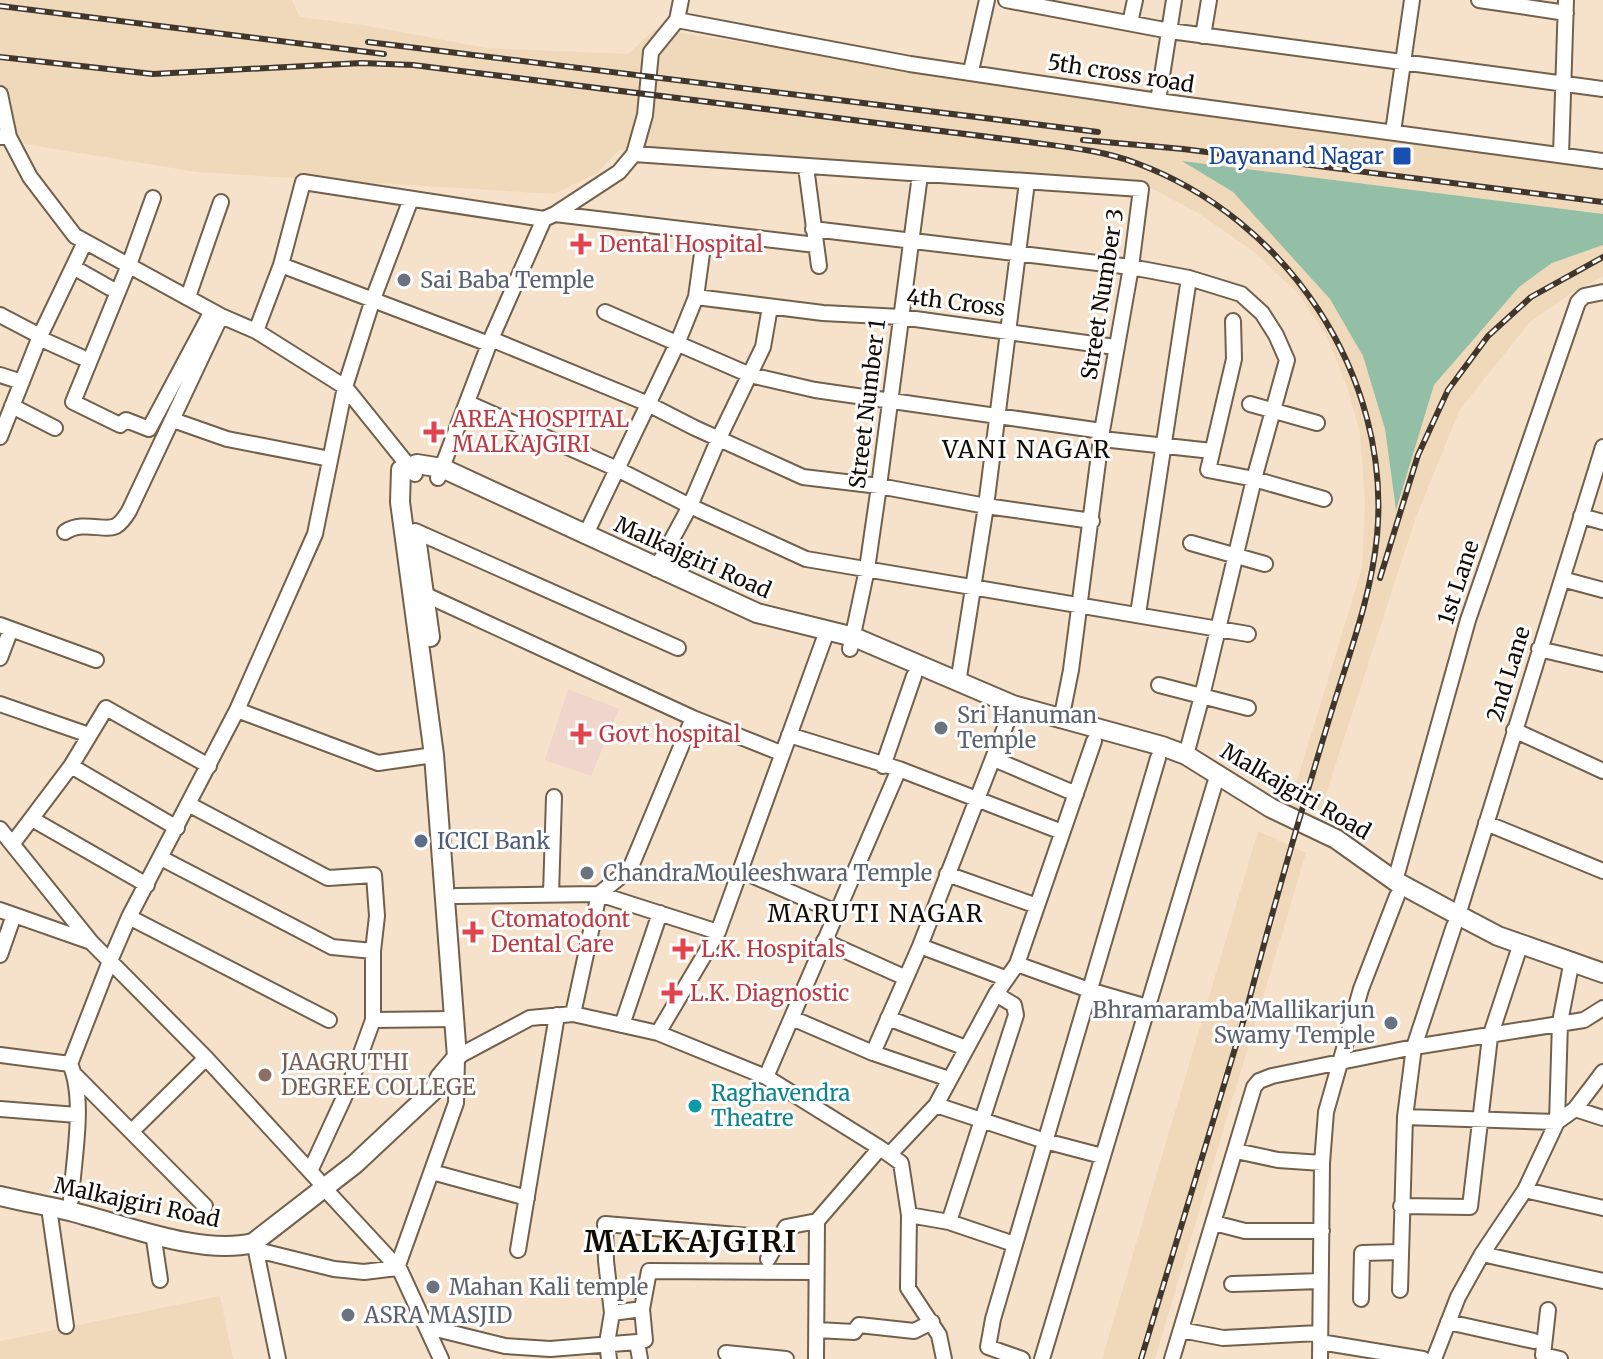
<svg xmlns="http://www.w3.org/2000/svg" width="1603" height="1359" viewBox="0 0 1603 1359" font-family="Merriweather,serif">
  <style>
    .built { fill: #f0d8ba }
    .medical { fill: #eed6cc }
    .green { fill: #92bfa6 }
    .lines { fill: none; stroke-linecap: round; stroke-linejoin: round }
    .minor-casing { stroke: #71604c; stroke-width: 18 }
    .major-casing { stroke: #71604c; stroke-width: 22 }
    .minor { stroke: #fff; stroke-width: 14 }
    .major { stroke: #fff; stroke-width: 18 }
    .rail-casing { stroke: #40362c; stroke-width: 6 }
    .rail { stroke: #fff; stroke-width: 3; stroke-dasharray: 9; stroke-linecap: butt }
    .transit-dot { fill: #1a4fb4; stroke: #fff; stroke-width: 3 }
    .health-dot { fill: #e0444e; stroke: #fff; stroke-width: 3 }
    .worship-dot { fill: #6b7280; stroke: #fff; stroke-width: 3 }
    .service-dot { fill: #5c6f8a; stroke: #fff; stroke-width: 3 }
    .education-dot { fill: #8d6e63; stroke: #fff; stroke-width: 3 }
    .culture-dot { fill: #0f9aa8; stroke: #fff; stroke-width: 3 }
    .labels { text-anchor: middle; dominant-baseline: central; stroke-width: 6; stroke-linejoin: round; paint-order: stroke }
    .street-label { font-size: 22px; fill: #130c05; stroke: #fff }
    .transit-label { font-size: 22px; fill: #164399; stroke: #fff; text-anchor: end }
    .health-label { font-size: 22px; fill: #be3a42; stroke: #fff; text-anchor: start }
    .worship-label { font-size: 22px; fill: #5b616d; stroke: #fff; text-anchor: start }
    .service-label { font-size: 22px; fill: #4e5e75; stroke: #fff; text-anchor: start }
    .education-label { font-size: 22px; fill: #785e54; stroke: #fff; text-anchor: start }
    .culture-label { font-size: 22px; fill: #0d838f; stroke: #fff; text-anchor: start }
    .neighbourhood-label { font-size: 24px; letter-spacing: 2px; fill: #130c05; stroke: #fff }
    .district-label { font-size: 30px; font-weight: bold; letter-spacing: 2px; fill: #130c05; stroke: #fff }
  </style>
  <rect width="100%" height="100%" fill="#f6e2cb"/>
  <!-- built -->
  <path class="built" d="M0,0H292L300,17L363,25L487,48L628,54L655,29L1186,112L1603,166V214L1184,162L1233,192L1330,299L1363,356L1385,429L1395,507L1434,385L1519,287L1552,263L1603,245V277L1579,288L1530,322L1460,409L1416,517L1320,812L1289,807L1362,568L1365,501L1360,433L1347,386L1326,335L1300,296L1253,251L1198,213L1144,184L619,150L597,173L554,194L197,172L0,140Z
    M1258,831L1306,853L1155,1359H1102Z
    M220,1296L233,1359H0V1341Z"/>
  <!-- medical -->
  <path class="medical" d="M568,689L619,709L591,776L545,760Z"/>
  <!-- green -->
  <path class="green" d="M1182,161L1603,214V245L1552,263L1519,287L1434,385L1396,510L1385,429L1363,356L1330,299L1233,192Z"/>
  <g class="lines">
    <defs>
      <path id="minor" d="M1006,0L1170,31L1603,89
        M1479,0L1566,13
        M677,20L910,64L1158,101L1603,161
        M1130,23L1135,0
        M1203,36L1209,0
        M971,71L987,0
        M0,94L9,137
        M1158,101L1174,0
        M1393,132L1412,0
        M0,137H9L30,177L75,236L221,316L256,331L345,387L415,474
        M634,154L1141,189L1131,267L1102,431L1071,670L1061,720
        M1561,155L1566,0
        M806,167L819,266
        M153,198L129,265L73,402L120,425L126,420L149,429L212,311
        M555,214L816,245
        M813,229L1131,267L1189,278L1241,294L1262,313L1276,335L1287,360L1254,479L1202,696L1186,755
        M281,265L489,344
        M73,267L110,288
        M188,297L221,202
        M696,297L823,313L901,317L1115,347
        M605,312L750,375L815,390L1102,431
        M0,315L40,336
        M1233,321L1234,359L1208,470L1254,479L1324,499
        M256,331L281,265L303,182L544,219
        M39,338L81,357
        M491,339L646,403L695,428L803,477L879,486L986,506L1092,521
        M0,375L22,382
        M468,403L615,468L690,506L806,559L1248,634
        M1250,404L1317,423
        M12,406L55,428
        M173,420L227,439L330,459
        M0,437L40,336L85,242
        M1102,439L1212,451
        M438,478L491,339L544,219L555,214L619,172L634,154L645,115L651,52L677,20L681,0
        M1581,516L1603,522
        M415,531L678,648
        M65,532C83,520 105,532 116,526C121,523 126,516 129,511L221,316
        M585,536L677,344L696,297L705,232
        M1191,543L1265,564
        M656,569L690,506L719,438L763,347L770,307
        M1562,579L1603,590
        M426,595L693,718L781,753
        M1138,614L1189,278
        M0,625L96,660
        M850,649L867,569L879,486L920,175
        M1539,649L1603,664
        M0,658L11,629
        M958,683L986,506L1027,182
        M1159,685L1248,708
        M0,704L89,735
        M237,710L378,763L434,755
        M1514,730L1603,771
        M789,735L899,769L1062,832
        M994,759L1076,794
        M71,766L177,828
        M883,766L914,676
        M190,805L328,878L374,875L377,916L373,951V1020L348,1089L311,1169
        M32,819L147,885
        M1486,823L1603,871
        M0,829L91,942L206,1058L318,1180
        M13,843L71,766L106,708L209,766
        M161,858L332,947L373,951
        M742,871L836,912
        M947,874L1037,906
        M1395,881L1468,620L1578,302L1584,296L1603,292
        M551,894L554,797
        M456,896L599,894L718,932
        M0,910L91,942
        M1458,915L1603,447
        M129,917L329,1020
        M824,941L906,978
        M920,946L1005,978
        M0,955L14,915
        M1017,964L1089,990L1147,1007
        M573,1014L599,894L630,869L693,718
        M792,1018L873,1053L949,1079
        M888,1018L966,1048
        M373,1020L455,1019
        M622,1025L660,913
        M658,1033L718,932L827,631
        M873,1053L920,946L1009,717
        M0,1055L70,1064
        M76,1076L205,1206
        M766,1077L899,769
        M936,1105L1045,1141L1102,1156
        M0,1109L77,1115
        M1575,1109L1603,1118
        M1405,1117L1557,1122L1560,1022L1572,960
        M132,1131L206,1058
        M1236,1151L1278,1160L1322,1163
        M890,1154L936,1105L996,994L1017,964L1094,741
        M432,1172L527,1198
        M325,1189L400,1270L441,1359
        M1525,1190L1603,1208
        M71,1200C73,1162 86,1099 70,1064L110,961L129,917L237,710L315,534L345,387L373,299L411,199
        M1401,1206L1470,1207L1490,1037L1521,943
        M49,1208L66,1326
        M909,1215L949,1222L1014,1244
        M949,1222L1016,1015L1014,1005L996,994
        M1214,1223L1245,1231H1322
        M153,1233L160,1280
        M255,1246L278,1359
        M257,1250L334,1269L364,1272L397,1268L456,1103L457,1057L530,1018L573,1014L658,1033L766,1077L880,1148L901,1163L909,1215L908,1288L939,1335L944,1359
        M518,1250L557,1015
        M1482,1254L1603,1281
        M768,1259L786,1227L817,1221L880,1148
        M1232,1284L1320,1281
        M1400,1290L1405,1117L1414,1047L1454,926
        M1361,1299L1362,1253L1400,1252
        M1548,1310L1543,1355L1560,1359
        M612,1313L642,1309
        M1448,1322L1534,1341
        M428,1327L505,1346L550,1349L637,1342
        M817,1330L854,1332L859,1325L914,1331L932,1322
        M1181,1330L1223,1338L1319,1333
        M1320,1342L1423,1359
        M726,1353L786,1359
        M609,1359L607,1343L612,1313L606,1261L605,1224L750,1236L772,1252
        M640,1359L637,1342L645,1340L642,1309L649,1271L816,1272
        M816,1359L817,1221
        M1022,1359L988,1347L993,1319L1158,758
        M1042,1359L1215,783
        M1172,1359L1254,1087L1259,1081L1272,1076L1414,1047L1584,1020L1603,1008
        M1320,1359L1322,1163L1326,1112L1361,989L1397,896
        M1434,1359L1458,1297L1482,1254L1525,1190L1557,1122L1575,1109L1603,1072"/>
      <path id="major" d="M417,544L430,637
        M0,1196C28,1203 57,1207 84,1215C133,1228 203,1255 253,1243L355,1164L434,1090L440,1077L457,1057L434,755L400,502L401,470L417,464L442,468L757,613L854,637L1013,705L1162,746L1186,755L1271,808L1336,839L1395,881L1458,915L1498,936L1603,973"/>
    </defs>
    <!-- minor casing -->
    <use href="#minor" class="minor-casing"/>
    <!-- major casing -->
    <use href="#major" class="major-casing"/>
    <!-- minor -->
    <use href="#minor" class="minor"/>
    <!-- major -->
    <use href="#major" class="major"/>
    <defs>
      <path id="rail" d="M0,6L384,54
        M368,42L1098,132
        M0,57L153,74L362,63L413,65L1029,142C1065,147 1101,150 1136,163C1286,218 1392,375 1377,536C1371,600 1346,662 1328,723C1299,818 1272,912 1247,1008
        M1083,140L1183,149L1603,202
        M1380,578L1418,455L1448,390L1488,336L1531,297L1603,257
        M1141,1359L1250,999"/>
    </defs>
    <!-- rail casing -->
    <use href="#rail" class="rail-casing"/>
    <!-- rail -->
    <use href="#rail" class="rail"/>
  </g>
  <!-- markers -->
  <rect class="transit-dot" x="1392" y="146" width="20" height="20" rx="4"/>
  <g class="health-dot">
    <path d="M577 232h8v8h8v8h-8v8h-8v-8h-8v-8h8z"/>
    <path d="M430 420h8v8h8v8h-8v8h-8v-8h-8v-8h8z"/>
    <path d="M577 722h8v8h8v8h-8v8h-8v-8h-8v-8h8z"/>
    <path d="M469 920h8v8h8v8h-8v8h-8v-8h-8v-8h8z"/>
    <path d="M679 937h8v8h8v8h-8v8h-8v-8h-8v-8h8z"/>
    <path d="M668 981h8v8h8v8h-8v8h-8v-8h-8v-8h8z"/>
  </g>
  <g class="worship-dot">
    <circle cx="404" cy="280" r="8"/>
    <circle cx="941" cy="728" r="8"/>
    <circle cx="587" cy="873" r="8"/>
    <circle cx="1391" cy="1023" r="8"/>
    <circle cx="433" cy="1287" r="8"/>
    <circle cx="348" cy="1315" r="8"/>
  </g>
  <circle class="service-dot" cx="421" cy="841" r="8"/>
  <circle class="education-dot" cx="265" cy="1075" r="8"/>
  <circle class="culture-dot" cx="695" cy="1106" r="8"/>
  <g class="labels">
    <!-- street labels -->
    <g class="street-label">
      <text transform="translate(1121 73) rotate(9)">5th cross road</text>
      <text transform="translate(1102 294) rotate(-81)">Street Number 3</text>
      <text transform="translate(956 302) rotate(7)">4th Cross</text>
      <text transform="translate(867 404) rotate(-83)">Street Number 1</text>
      <text transform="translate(693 557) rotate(24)">Malkajgiri Road</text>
      <text transform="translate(1458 582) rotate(-72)">1st Lane</text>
      <text transform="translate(1508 674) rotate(-73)">2nd Lane</text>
      <text transform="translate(1296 791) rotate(30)">Malkajgiri Road</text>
      <text transform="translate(137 1202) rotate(12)">Malkajgiri Road</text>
    </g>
    <!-- transit labels -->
    <g class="transit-label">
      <text x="1384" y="156">Dayanand Nagar</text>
    </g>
    <!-- health labels -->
    <g class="health-label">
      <text x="599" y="244">Dental Hospital</text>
      <text x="452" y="419">AREA HOSPITAL<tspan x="452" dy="25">MALKAJGIRI</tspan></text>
      <text x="599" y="734">Govt hospital</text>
      <text x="491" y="919">Ctomatodont<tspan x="491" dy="25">Dental Care</tspan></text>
      <text x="701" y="949">L.K. Hospitals</text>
      <text x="690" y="993">L.K. Diagnostic</text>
    </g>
    <!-- worship labels -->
    <g class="worship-label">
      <text x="420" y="280">Sai Baba Temple</text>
      <text x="957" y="715">Sri Hanuman<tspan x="957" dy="25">Temple</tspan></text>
      <text x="603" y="873">ChandraMouleeshwara Temple</text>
      <text x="1375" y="1010" text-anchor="end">Bhramaramba Mallikarjun<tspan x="1375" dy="25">Swamy Temple</tspan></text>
      <text x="449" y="1287">Mahan Kali temple</text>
      <text x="364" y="1315">ASRA MASJID</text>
    </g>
    <!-- service labels -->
    <g class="service-label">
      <text x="437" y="841">ICICI Bank</text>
    </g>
    <!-- education labels -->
    <g class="education-label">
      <text x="281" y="1062">JAAGRUTHI<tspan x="281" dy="25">DEGREE COLLEGE</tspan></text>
    </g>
    <!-- culture labels -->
    <g class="culture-label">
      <text x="711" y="1093">Raghavendra<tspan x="711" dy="25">Theatre</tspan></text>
    </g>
    <!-- neighbourhood labels -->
    <g class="neighbourhood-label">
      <text x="1027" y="449">VANI NAGAR</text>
      <text x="876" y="913">MARUTI NAGAR</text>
    </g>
    <!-- district labels -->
    <g class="district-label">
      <text x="691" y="1241">MALKAJGIRI</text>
    </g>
  </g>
</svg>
